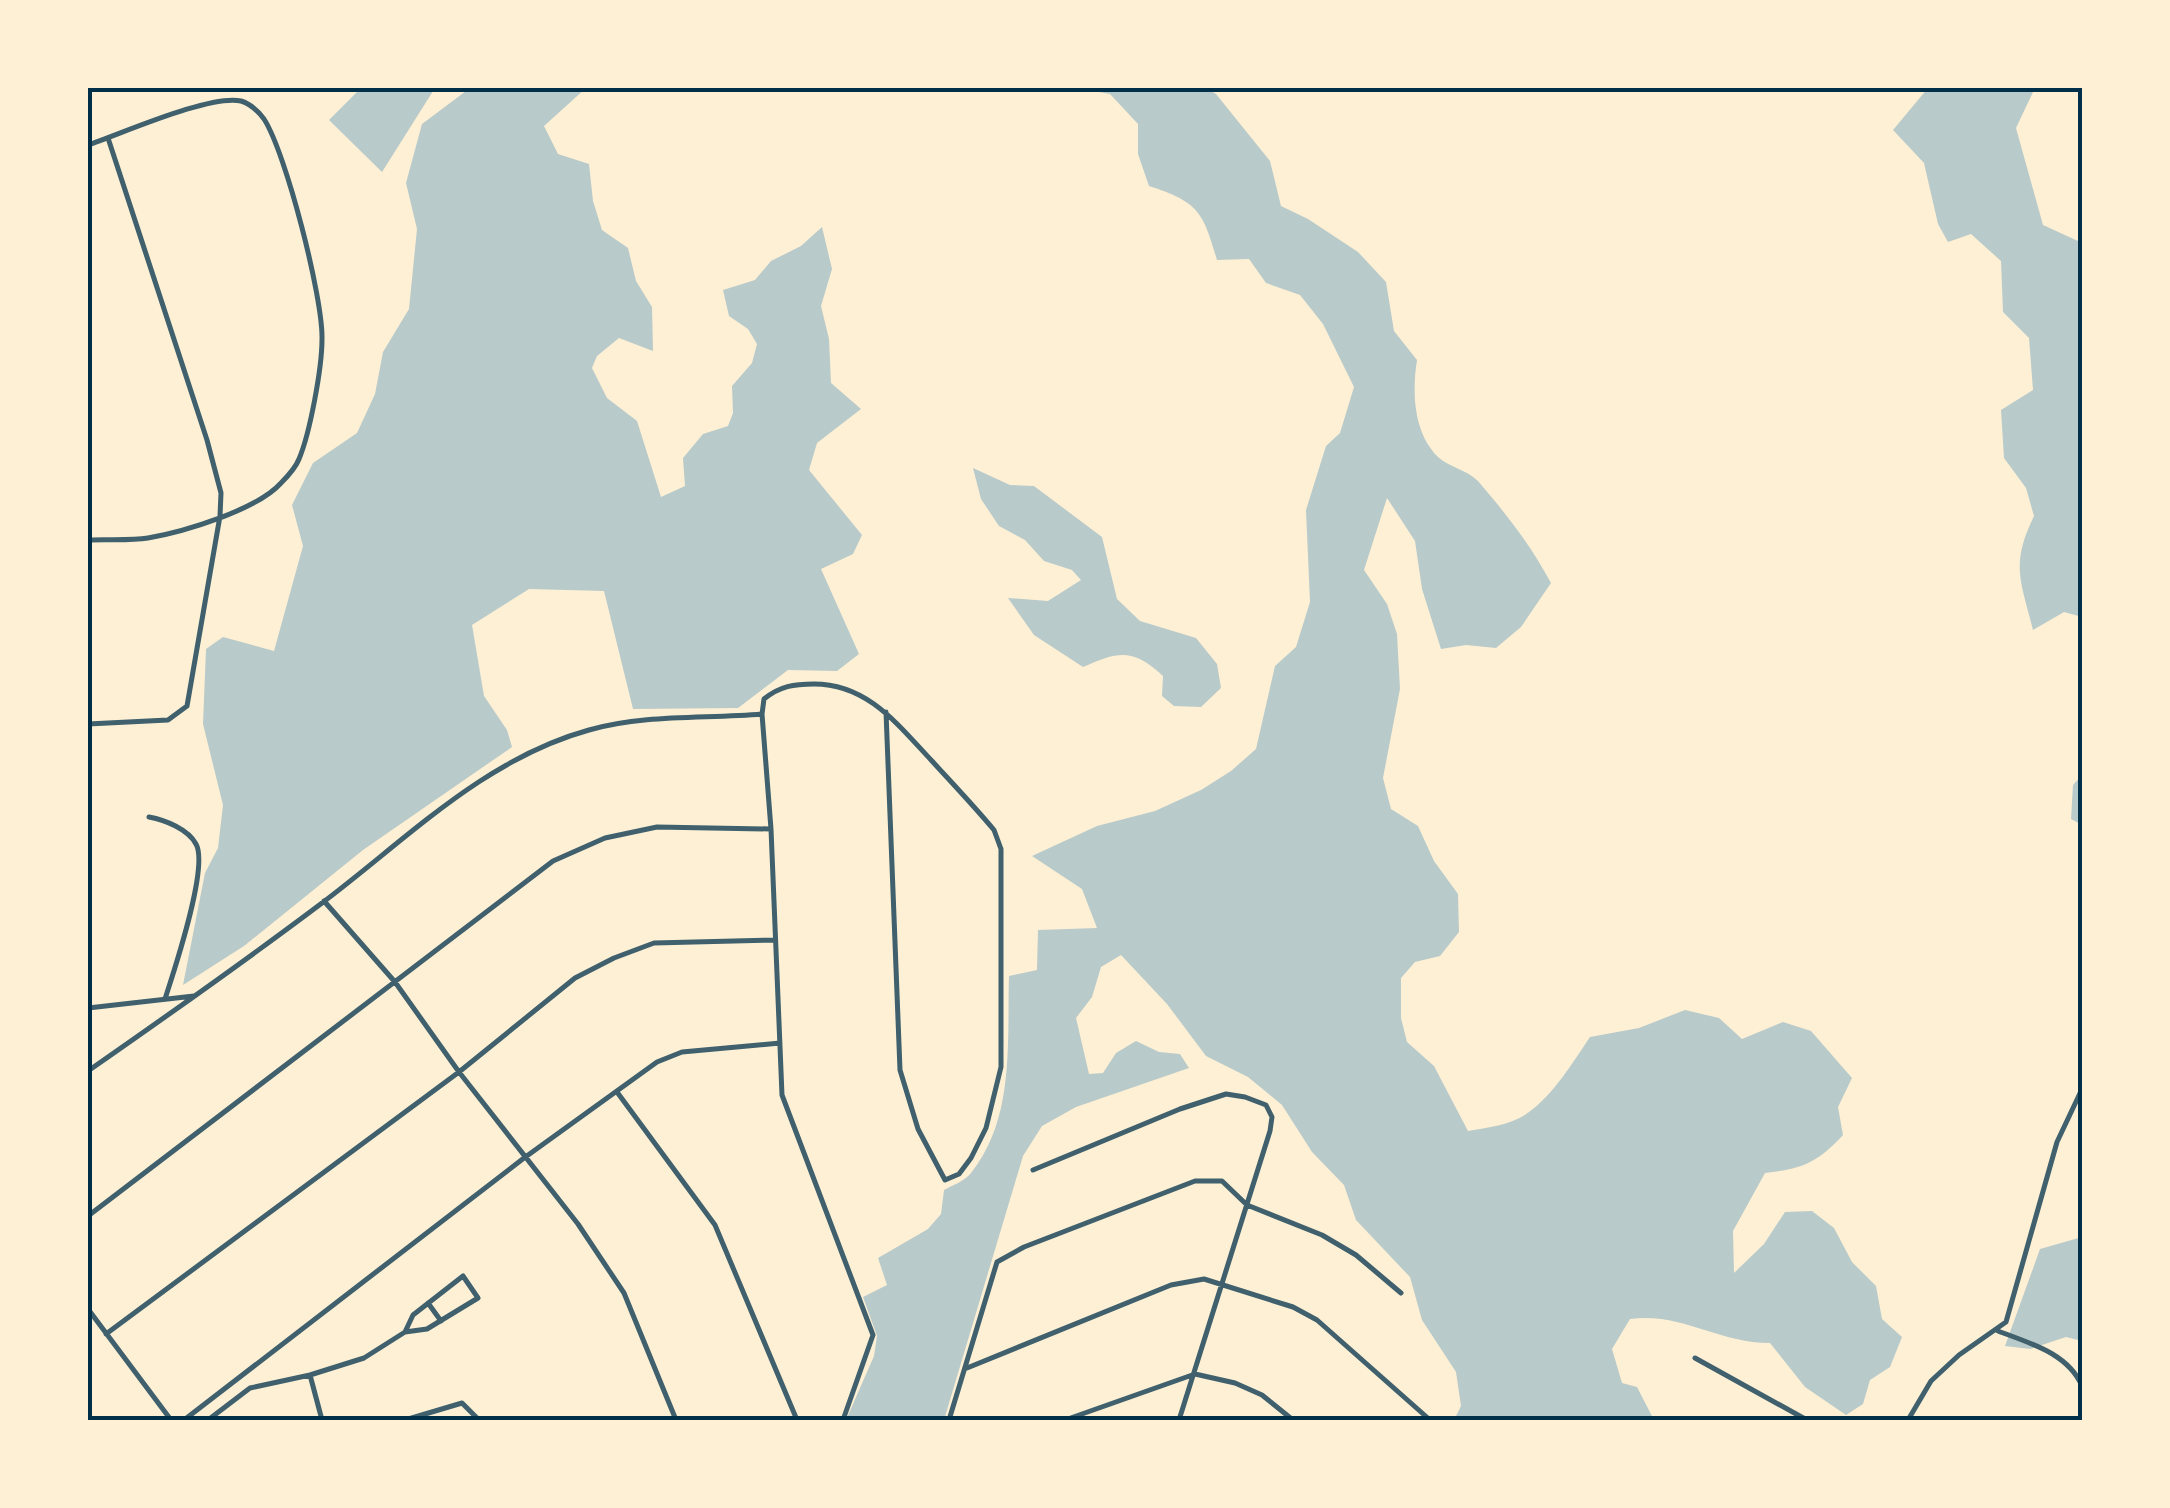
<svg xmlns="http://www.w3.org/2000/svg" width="2170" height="1508" viewBox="0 0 2170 1508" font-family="'Space Grotesk',sans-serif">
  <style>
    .green { fill: #b9caca }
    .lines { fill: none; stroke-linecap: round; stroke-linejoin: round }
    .minor { stroke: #3f606c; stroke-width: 5 }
    .neatline { fill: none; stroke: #003049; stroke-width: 4 }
  </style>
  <rect width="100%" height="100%" fill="#fdf0d5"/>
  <!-- green -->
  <path class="green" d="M361,88H435L382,172L329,120Z
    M470,88H586L544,126L558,154L589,164L593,201L602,230L628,248L636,281L652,307L653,351L619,338L597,356L592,368L607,398L637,421L661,497L685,486L683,458L703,434L728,426L733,413L732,386L752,363L757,344L748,329L729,316L723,290L755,280L771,261L801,246L822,227L832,269L821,306L829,339L831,383L861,409L817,443L809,470L862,535L853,554L821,569L859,654L837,671L788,670L738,708L633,709L604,591L529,589L472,625L484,696L507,730L512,747L363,850L244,946L183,985L205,873L218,848L223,805L203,724L206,649L223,637L274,651L303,546L292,505L313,463L357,433L375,394L383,352L409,309L417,229L406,183L422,124Z
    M1077,88H1206L1216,94L1270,161L1281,206L1308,219L1358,252L1386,282L1394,331L1417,360C1412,391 1413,432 1438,457C1449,467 1467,470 1478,481C1507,515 1530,544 1551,583L1521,627L1496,648L1466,645L1441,649L1422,589L1415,541L1387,498L1364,570L1387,604L1397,634L1400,689L1383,778L1391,809L1418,826L1434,861L1458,894L1459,932L1440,956L1415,962L1401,978V1018L1407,1042L1434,1066L1468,1131C1489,1127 1512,1125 1529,1112C1554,1094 1573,1062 1590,1037L1639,1028L1685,1010L1719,1018L1742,1039L1783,1022L1811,1031L1852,1078L1838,1107L1843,1135C1817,1163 1802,1169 1765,1173L1733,1231L1734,1273L1764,1244L1785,1212L1812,1211L1834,1228L1852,1262L1876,1286L1882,1319L1902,1337L1890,1367L1870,1380L1863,1404L1846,1415L1805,1387L1770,1343C1717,1343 1682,1312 1630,1319L1612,1349L1622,1383L1637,1387L1654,1420H1454L1461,1406L1456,1372L1422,1320L1410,1277L1356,1220L1344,1185L1312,1152L1282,1105L1248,1077L1206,1056L1167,1004L1121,955L1101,967L1092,997L1076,1018L1089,1074L1103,1073L1116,1053L1136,1041L1159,1052L1180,1054L1189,1068L1076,1107L1042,1126L1023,1156L944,1420H846L874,1356L877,1336L863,1297L887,1285L878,1258L928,1229L941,1214L944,1190C953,1185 965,1181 971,1173C1015,1118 1007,1042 1009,976L1037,970L1038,930L1097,928L1082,889L1032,856L1097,826L1155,811L1201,790L1231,771L1256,749L1275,666L1296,647L1310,602L1306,510L1326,446L1340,433L1354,387L1323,324L1300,295L1266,283L1249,259L1217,260C1203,211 1198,202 1149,186L1138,154V124L1110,94Z
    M1928,88H2035L2016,128L2043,225L2078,241L2082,255V617L2064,612L2033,630C2021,581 2010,565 2034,516L2026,488L2004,458L2001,410L2033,390L2029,338L2003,312L2001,261L1971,234L1948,242L1938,224L1924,163L1893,130Z
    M973,468L1010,485L1034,486L1102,537L1117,599L1140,621L1196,638L1217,664L1221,688L1201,707L1174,706L1162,696L1163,676C1133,648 1119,651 1083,667L1034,635L1008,598L1048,601L1081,580L1072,570L1044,561L1025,540L999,526L981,499Z
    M2082,775V825L2071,819L2073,785Z
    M2082,1237V1341L2066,1337L2030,1349L2005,1346L2040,1249Z"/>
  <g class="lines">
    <!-- minor -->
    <path class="minor" d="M88,145C121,134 210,94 241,101C251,104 258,111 264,119C286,153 323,298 322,339C322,368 310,433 299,459C296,467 287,477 281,483C257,510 183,532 148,538C129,541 107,539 88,540
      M88,724L168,720L187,706L220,516L221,493L207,440L108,138
      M149,817C165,820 188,829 196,844C209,867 174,971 165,999
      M324,901L395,982L459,1072L578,1224L624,1293L676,1420
      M88,1008L194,996
      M88,1071C167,1016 245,961 322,903C407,839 484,759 589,730C645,714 705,719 762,714
      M617,1092L715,1225L797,1420
      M1033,1170L1180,1109L1226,1094L1245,1097L1266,1105L1272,1117L1270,1131L1179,1420
      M88,1216L553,861L605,838L657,827L771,829
      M428,1303L441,1321
      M88,1309L171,1420
      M1998,1331C2029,1343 2068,1353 2082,1386
      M106,1334L459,1072L575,978L614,958L654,943L775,940
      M1695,1358L1807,1420
      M967,1368L1171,1285L1204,1279L1293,1307L1317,1320L1430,1420
      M310,1375L322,1420
      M184,1420L524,1158L657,1062L682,1052L780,1043
      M208,1420L250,1388L310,1375L364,1358L405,1332L427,1329L478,1298L463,1276L413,1315L405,1332
      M405,1420L462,1403L479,1420
      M843,1420L873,1335L782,1095L771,829L762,714L764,699C780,686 794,684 814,684C868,684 898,725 932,761C953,784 974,806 994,830L1001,849V1067L986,1128L971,1158L959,1174L945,1180L918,1129L900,1070L886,712
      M949,1420L997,1262L1024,1247L1195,1181H1222L1247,1205L1322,1235L1356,1255L1401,1293
      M1065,1420L1195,1374L1235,1383L1262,1395L1293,1420
      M1908,1420L1931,1381L1959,1355L2006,1322L2057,1142L2082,1089"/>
  </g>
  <!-- border -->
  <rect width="2170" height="1508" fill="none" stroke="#fdf0d5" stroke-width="180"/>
  <rect x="90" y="90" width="1990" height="1328" class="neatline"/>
</svg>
